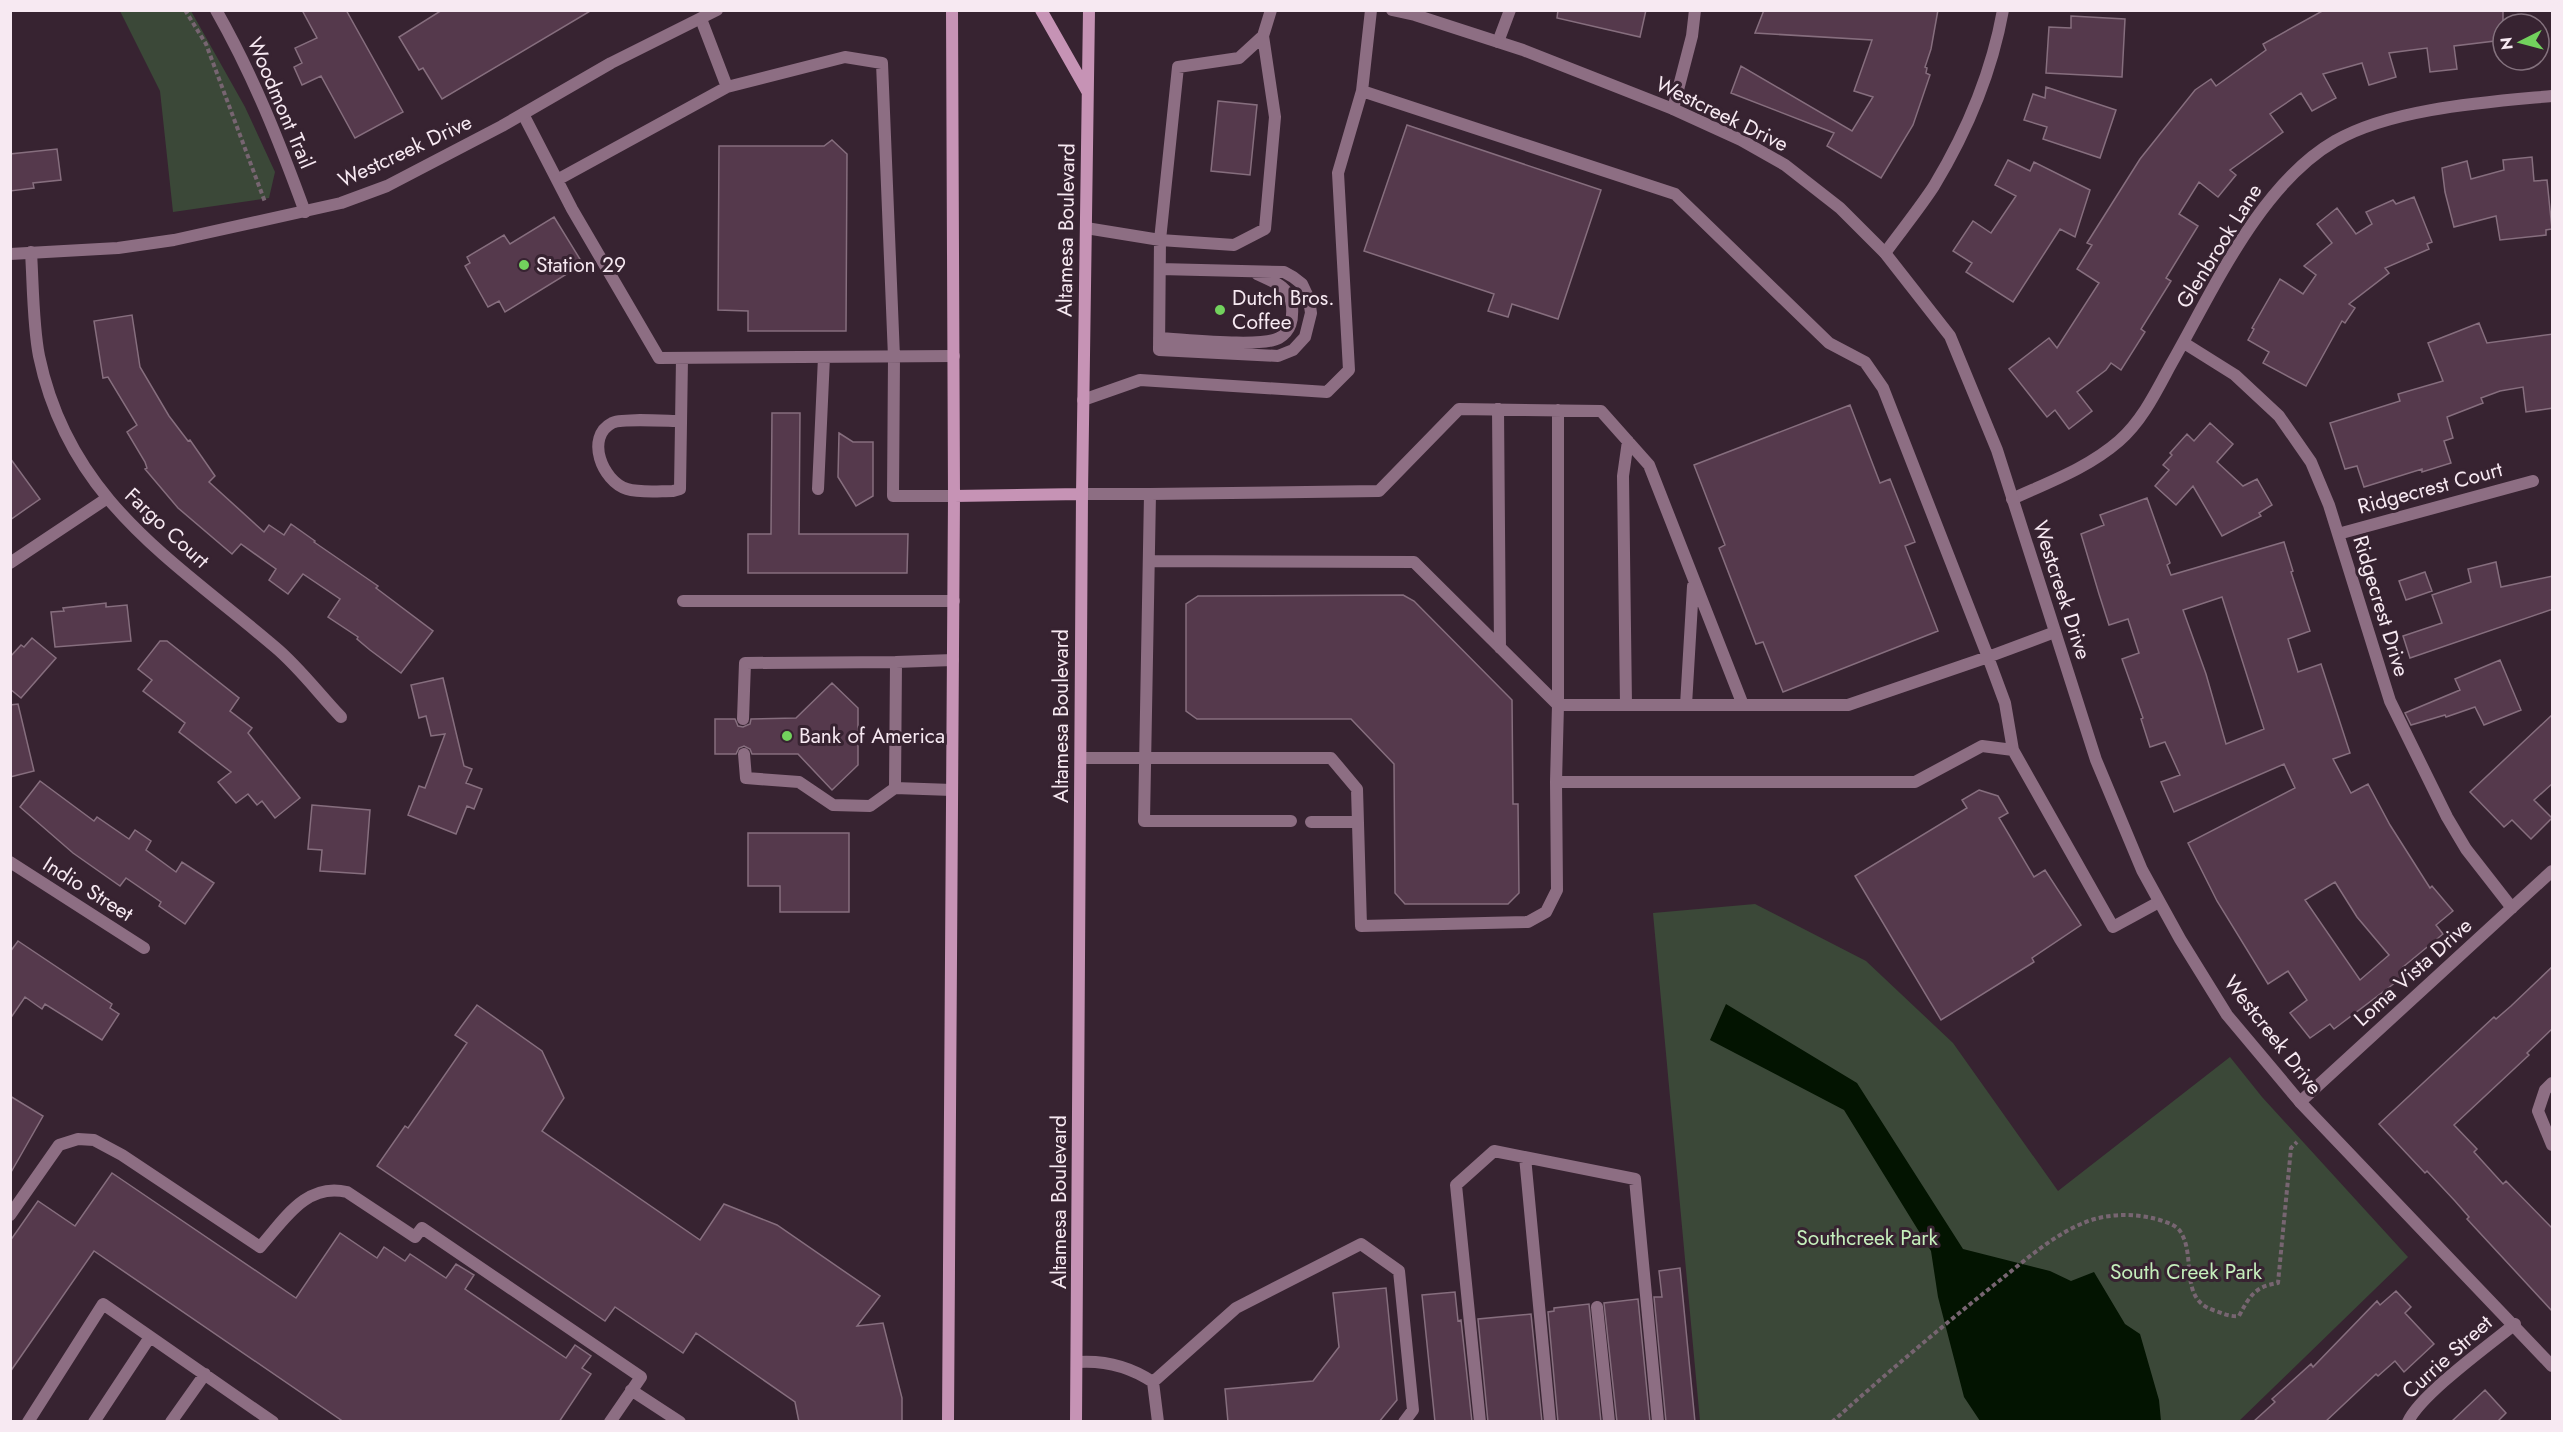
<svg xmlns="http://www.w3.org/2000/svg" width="2563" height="1432" viewBox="0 0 2563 1432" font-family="Jost,sans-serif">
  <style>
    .green { fill: #3b4838 }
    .water { fill: #031401 }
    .building { fill: #55394c; stroke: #866e7e; stroke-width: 1.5; fill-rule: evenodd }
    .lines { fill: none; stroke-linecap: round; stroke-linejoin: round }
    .path { stroke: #776571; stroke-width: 4; stroke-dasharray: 4.5 3; stroke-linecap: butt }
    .service { stroke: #8d6e83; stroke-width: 12 }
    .minor { stroke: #8d6e83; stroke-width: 12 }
    .tertiary { stroke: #8d6e83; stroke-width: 12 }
    .secondary { stroke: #c693b5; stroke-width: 12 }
    .poi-dot { fill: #72d25d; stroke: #372331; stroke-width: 2 }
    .labels { text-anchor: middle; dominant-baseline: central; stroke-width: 6; stroke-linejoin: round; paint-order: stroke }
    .street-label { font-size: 21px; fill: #f7e9f2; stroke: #372331 }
    .poi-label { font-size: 21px; fill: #f7e9f2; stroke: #372331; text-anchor: start }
    .park-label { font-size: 21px; fill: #c5efbc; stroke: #372331 }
  </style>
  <rect width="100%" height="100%" fill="#372331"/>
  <!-- green -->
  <path class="green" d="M120,11H191L245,107L275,172L269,198L173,212L160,91Z
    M1755,904L1866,961L1953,1043L2058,1191L2230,1057L2262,1097L2408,1257L2239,1421H1700L1653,913Z"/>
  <!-- water -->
  <path class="water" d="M1726,1004L1857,1083L1963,1249L2050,1271L2071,1281L2094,1272L2125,1324L2140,1334L2159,1400L2161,1421H1980L1964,1397L1938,1297L1931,1251L1844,1110L1710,1040Z"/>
  <!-- building -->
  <path class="building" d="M302,10H346L403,112L355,138L321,76L302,85L294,67L302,63L295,48L317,38Z
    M442,10H592L442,99L423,68L419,70L399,37Z
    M1558,10H1646L1640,37L1557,18Z
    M1764,10H1938L1931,49L1925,67L1927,68L1926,73L1930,75L1913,125L1881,178L1827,146L1834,133L1731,93L1741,66L1852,131L1873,97L1854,91L1872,40L1755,33Z
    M2324,10H2503V40L2454,46L2457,69L2430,72L2427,48L2389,53L2396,77L2369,85L2362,63L2323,74L2336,98L2312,111L2301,93L2270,114L2283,132L2230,170L2236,175L2218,197L2199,182L2179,214L2198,226L2166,278L2171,281L2141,329L2145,332L2121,370L2111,363L2106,370L2077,392L2092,411L2069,429L2055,410L2047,417L2009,369L2049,338L2057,348L2099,283L2077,269L2092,245L2087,243L2140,159L2195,90L2211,79L2216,86L2266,50L2263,44Z
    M2071,16L2125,19L2122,77L2046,73L2049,27L2071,28Z
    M2046,87L2116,110L2100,158L2043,139L2047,127L2024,120L2033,94L2045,98Z
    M1218,101L1257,105L1250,175L1211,171Z
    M1407,125L1601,190L1558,319L1512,304L1508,317L1488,311L1494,294L1364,251Z
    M832,140L847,154L846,331H748V311L718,310L719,146H824Z
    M57,149L61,180L33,183L34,188L10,191V154Z
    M2532,157L2534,181L2547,180L2552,229L2546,230V235L2500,240L2496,216L2454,227L2445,192L2442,168L2467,161L2471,179L2504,170L2503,160Z
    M2008,160L2030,171L2034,162L2090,190L2075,237L2060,229L2013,302L1966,272L1972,263L1953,251L1973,221L1991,233L2016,196L1995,185Z
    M2414,197L2432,242L2427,244L2429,249L2385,268L2389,273L2349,304L2355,308L2345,323L2342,321L2306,386L2263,363L2269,352L2248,340L2254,329L2252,328L2280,279L2303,294L2316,275L2304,266L2332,243L2317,224L2337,208L2356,234L2372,224L2366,212L2393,200L2396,204Z
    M554,217L583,264L505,312L499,301L488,307L465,266L470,263L467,257L504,235L510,244Z
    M132,315L140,367L169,416L188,441L190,440L215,476L209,482L264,532L269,525L284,535L291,524L315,541L314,542L378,586L376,588L433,631L401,673L370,650L357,639L358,637L328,617L340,599L303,574L288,594L269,580L276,569L241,544L232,554L178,508L145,469L147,468L145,462L127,432L137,425L108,377L103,378L94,321Z
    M2479,323L2487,343L2553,334V408L2526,412L2523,387L2500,391L2481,398L2483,403L2447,417L2453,438L2444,441L2451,463L2422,472V469L2364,487L2357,466L2345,469L2330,423L2400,401L2398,394L2443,381L2428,343Z
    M1850,405L1880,483L1890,479L1915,542L1905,546L1938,631L1783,692L1763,642L1756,644L1719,548L1725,545L1694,465Z
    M772,413H800L799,534H908L907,573H748V534H771Z
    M2210,423L2233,444L2217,462L2243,486L2257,479L2272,505L2259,513L2261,516L2222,536L2193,486L2176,505L2155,486L2169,470L2163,465L2172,455L2170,453L2187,434L2194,441Z
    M839,433L853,442H873V496L856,506L838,477Z
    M10,458L40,499L10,520Z
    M2147,498L2170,563L2167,565L2171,575L2284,542L2293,571L2291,572L2310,631L2288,639L2298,672L2321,664L2350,753L2333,759L2351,793L2368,784L2390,825L2430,888L2432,886L2453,911L2436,925L2443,934L2403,967L2408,973L2334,1029L2330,1024L2310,1038L2290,1013L2307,1000L2288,971L2268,984L2217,901L2188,843L2295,788L2284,764L2174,812L2161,782L2180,775L2165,742L2150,747L2141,719L2143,718L2122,659L2139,653L2128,619L2109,625L2099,594L2081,534L2104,525L2100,515ZM2222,597L2264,729L2226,744L2206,674L2183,610ZM2335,882L2357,917L2389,955L2360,980L2305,900Z
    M2496,562L2501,587L2553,576V609L2410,658L2403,636L2442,623L2432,595L2471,582L2468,569Z
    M2425,572L2432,591L2406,600L2399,581Z
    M1403,595L1414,601L1512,700L1513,804H1518L1519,893L1508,904H1405L1395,893L1394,764L1351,719H1197L1186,711V604L1198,596Z
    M106,603V607L127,605L131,641L55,647L51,612L64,611L63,608Z
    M32,638L56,658L21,698L10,689V657L21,645L24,647Z
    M160,641H167L239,698L230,711L252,728L248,733L300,798L275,818L262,801L257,805L248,794L236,803L218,782L231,772L179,732L185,723L143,691L152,680L138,669Z
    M2500,660L2521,710L2484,725L2475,707L2446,717L2445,715L2411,725L2405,713L2460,690L2455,679Z
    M443,678L464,766L472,769L466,783L482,789L474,809L467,806L456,834L408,815L419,786L425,788L445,734L431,736L426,716L419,718L411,685Z
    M832,683L858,708V765L832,790L798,754H752L750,749L744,746L739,748L736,754H715V719H735L738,726L743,727L750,724L751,719L796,718Z
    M18,704L34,771L10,777V705Z
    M2553,714V783L2534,800L2552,818L2531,839L2512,820L2504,827L2470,792Z
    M40,781L94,821L97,817L129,839L135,830L151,841L146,850L176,872L182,862L214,883L185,924L159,906L161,902L126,878L120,886L73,853L20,807Z
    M1979,790L1998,796L2008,813L1999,818L2034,877L2045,870L2081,925L2032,958L2034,962L1941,1020L1855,876L1967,808L1962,800Z
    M312,805L370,810L365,874L320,871L322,850L308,849Z
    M748,833H849V912H780V886H748Z
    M18,941L112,1004L110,1008L119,1014L102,1040L45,1004L42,1009L25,997L10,1019V952Z
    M2553,966V1028L2527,1053L2529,1055L2454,1125L2477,1149L2474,1152L2503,1184L2506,1181L2553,1229V1312L2467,1219L2469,1217L2455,1201L2427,1171L2425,1173L2379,1124L2494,1017L2496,1019L2511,1006Z
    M477,1005L542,1051L564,1098L542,1131L700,1240L724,1204L777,1225L880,1296L857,1326L883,1323L902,1398V1422H799L795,1402L696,1333L683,1353L615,1307L605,1321L377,1166L405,1126L408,1128L467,1043L455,1035Z
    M10,1096L43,1116L10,1174Z
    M112,1173L296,1298L340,1233L377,1258L384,1247L405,1261L410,1254L446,1278L456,1264L474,1275L465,1289L566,1358L575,1345L591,1356L582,1368L591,1374L559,1422H344L94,1251L10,1372V1241L38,1201L75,1226Z
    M1680,1268L1695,1422H1666L1654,1297H1662L1659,1271Z
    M1386,1288L1397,1400L1379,1422H1228L1225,1389L1313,1381L1339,1347L1333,1293Z
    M2396,1291L2411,1307L2405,1313L2434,1344L2404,1372L2395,1361L2378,1376L2376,1374L2325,1422H2253L2275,1402L2272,1399L2311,1364L2313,1367L2377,1301L2380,1305Z
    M1455,1292L1458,1321L1461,1320L1472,1422H1435L1422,1295Z
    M1638,1299L1650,1422H1617L1604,1303Z
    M1589,1304L1601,1422H1558L1548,1312L1554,1311V1308Z
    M1531,1314L1542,1422H1488L1478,1319Z
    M2485,1390L2506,1413L2497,1422H2451Z"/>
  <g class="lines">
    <!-- path -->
    <path class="path" d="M185,10L206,44L265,202
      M1832,1422C1887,1373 1942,1326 1999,1281C2024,1261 2051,1237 2081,1224C2103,1214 2129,1213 2152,1218C2161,1220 2175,1224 2180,1231C2197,1256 2178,1298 2213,1310C2222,1313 2229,1317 2239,1316C2249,1297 2255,1286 2278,1283L2291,1148L2297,1142"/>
    <!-- service -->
    <path class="service" d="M701,19L727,87
      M1498,42L1510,10
      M1362,91L1675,194L1829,343L1865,362L1883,388L1988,657L2055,632
      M523,114L572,209L659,358L954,356
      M557,180L727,87L845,57L882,63L894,357L893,496H954
      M1086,228L1160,240L1234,245L1265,229L1275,117L1263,36L1271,10
      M1160,269L1284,272L1293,277L1302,284L1309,299L1311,313L1305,337L1293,350L1278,356L1159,350L1160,240L1178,67L1239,58L1263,36
      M1159,338C1183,339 1261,348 1279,338C1291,331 1293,320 1292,306C1291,287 1272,281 1257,274
      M1083,400L1140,380L1327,392L1349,370L1338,173L1362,91L1371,10
      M1498,409L1500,648
      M1558,410V705H1848L1988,657L2005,703L2013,750L2113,927L2159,902
      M681,421C668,421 620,418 612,423C585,437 602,481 627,489C640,493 659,491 673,491L680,489L682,358
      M818,489L824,357
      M1082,494H1150L1144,821H1291
      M1150,494L1379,491L1459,409L1601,411L1649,465L1743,705
      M1150,561L1414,562L1558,705L1556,782
      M683,601H954
      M1626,705L1623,476L1628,441
      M1686,705L1693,586
      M743,719L745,663L896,662
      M744,754L746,778L799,782L833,805L870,806L895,788
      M1081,758H1331L1357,789L1361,926L1528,922L1546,912L1557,890L1556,782H1915L1982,746L2013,750
      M952,790L895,788L896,662L953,660
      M1311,822H1358
      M1525,1157L1550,1422
      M10,1215L59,1145L78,1139L94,1140L122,1155L260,1247C284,1220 306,1182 347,1192L415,1237L422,1228L641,1377L610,1422
      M1597,1307L1609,1422
      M1077,1362C1105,1360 1129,1366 1153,1382L1158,1422
      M1153,1382L1236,1308L1361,1244L1399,1271L1413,1410L1404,1422
      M631,1390L680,1422
      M28,1422L103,1304L273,1422
      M94,1422L150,1337
      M171,1422L205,1374
      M1480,1422L1456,1185L1494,1151L1635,1179L1658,1422"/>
    <!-- minor -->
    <path class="minor" d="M216,10C254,77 279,141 305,212
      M1673,109L1692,36L1695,10
      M31,252C33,284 33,326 39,356C69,500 172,559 275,647C299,667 319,694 341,717
      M1885,253C1901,231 1919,209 1934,186C1966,133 1992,71 2003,10
      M2184,343L2235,375L2279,416L2311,462L2329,505L2390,701L2447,817L2466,849L2512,908
      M2012,499C2049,482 2088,468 2119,441C2142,421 2156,392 2170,366C2213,291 2259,185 2335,141C2392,108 2488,102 2552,96
      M2338,534L2533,481
      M10,563L106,499
      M10,862L144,948
      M2552,1083L2545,1090L2538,1111L2552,1145
      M2300,1102L2552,871
      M2408,1422C2420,1395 2489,1345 2515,1324"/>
    <!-- tertiary -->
    <path class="tertiary" d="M1392,10L1415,15L1523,50L1673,109L1741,140L1785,165L1840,208L1885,253L1950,336L1997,450L2096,760L2142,870L2180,939L2227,1015L2300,1102L2552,1366
      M10,254L118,248L174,240L341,203L387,186L502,126L611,63L717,10"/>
    <!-- secondary -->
    <path class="secondary" d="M1041,10L1087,91
      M954,496L1082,494
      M948,1422L954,496L952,10
      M1076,1422L1082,494L1089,10"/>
  </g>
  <!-- markers -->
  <g class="poi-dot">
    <circle cx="524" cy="265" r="6"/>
    <circle cx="1220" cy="310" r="6"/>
    <circle cx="787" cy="736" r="6"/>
  </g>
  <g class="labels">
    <!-- street labels -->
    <g class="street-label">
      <text transform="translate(281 103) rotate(67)">Woodmont Trail</text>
      <text transform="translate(1722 114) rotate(26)">Westcreek Drive</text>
      <text transform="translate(405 151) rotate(-25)">Westcreek Drive</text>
      <text transform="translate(1066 230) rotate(-89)">Altamesa Boulevard</text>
      <text transform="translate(2219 246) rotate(-58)">Glenbrook Lane</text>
      <text transform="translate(2430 488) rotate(-15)">Ridgecrest Court</text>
      <text transform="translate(167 528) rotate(43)">Fargo Court</text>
      <text transform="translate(2062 590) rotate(72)">Westcreek Drive</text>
      <text transform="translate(2381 606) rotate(73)">Ridgecrest Drive</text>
      <text transform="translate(1061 716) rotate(-90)">Altamesa Boulevard</text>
      <text transform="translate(88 889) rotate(32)">Indio Street</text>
      <text transform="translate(2413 972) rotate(-42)">Loma Vista Drive</text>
      <text transform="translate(2273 1035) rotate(52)">Westcreek Drive</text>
      <text transform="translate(1059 1202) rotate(-90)">Altamesa Boulevard</text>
      <text transform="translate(2447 1357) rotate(-42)">Currie Street</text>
    </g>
    <!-- poi labels -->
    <g class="poi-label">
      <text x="536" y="265">Station 29</text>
      <text x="1232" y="298">Dutch Bros.<tspan x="1232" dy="24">Coffee</tspan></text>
      <text x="799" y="736">Bank of America</text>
    </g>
    <!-- park labels -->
    <g class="park-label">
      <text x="1867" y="1238">Southcreek Park</text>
      <text x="2186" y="1272">South Creek Park</text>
    </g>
  </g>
  <!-- border -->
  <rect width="2563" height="1432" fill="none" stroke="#f7e9f2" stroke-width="24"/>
  <!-- north arrow -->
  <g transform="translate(2521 42) rotate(264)"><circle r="28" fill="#372331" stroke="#84727e" stroke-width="1.5"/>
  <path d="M0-4.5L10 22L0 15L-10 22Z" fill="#72d25d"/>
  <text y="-9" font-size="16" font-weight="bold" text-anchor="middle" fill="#f7e9f2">N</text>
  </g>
</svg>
